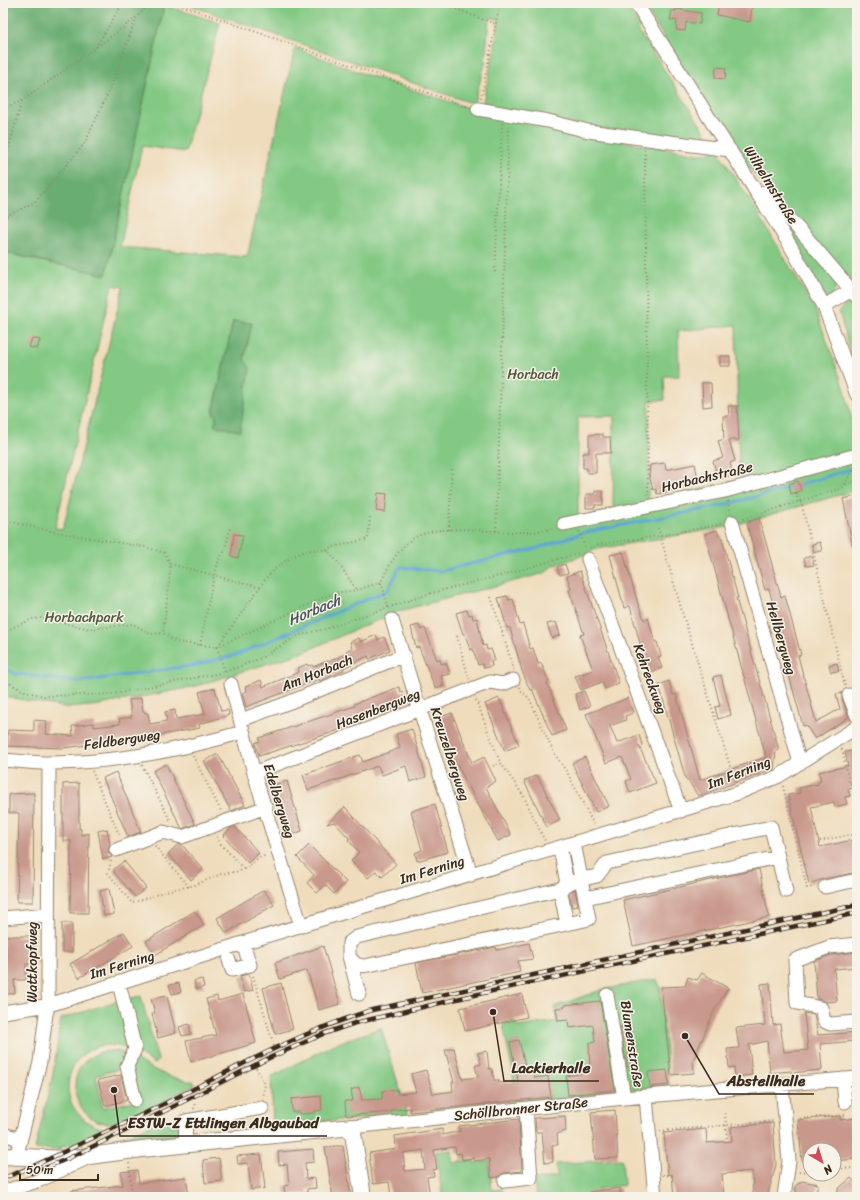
<svg xmlns="http://www.w3.org/2000/svg" width="860" height="1200" viewBox="0 0 860 1200" font-family="Sriracha,sans-serif">
  <style>
    .green { fill: #83c984; stroke: #5f7a51; fill-rule: evenodd }
    .forest { fill: #6aad72; stroke: #526c48 }
    .lines { fill: none; stroke-linecap: round; stroke-linejoin: round }
    .stream { stroke: #5fa5d5; stroke-width: 3 }
    .building { fill: #c9988c; fill-rule: evenodd }
    .minor-casing { stroke: #95836d; stroke-width: 15 }
    .major-casing { stroke: #95836d; stroke-width: 18 }
    .path { stroke: #95836d; stroke-width: 2; stroke-dasharray: 1 3; stroke-linecap: butt }
    .minor { stroke: #fff; stroke-width: 13 }
    .major { stroke: #fff; stroke-width: 16 }
    .rail-casing { stroke: #3b2a1e; stroke-width: 4.5 }
    .rail { stroke: #f7f3e8; stroke-width: 3; stroke-dasharray: 9; stroke-linecap: butt }
    .labels { text-anchor: middle; dominant-baseline: central; stroke-width: 3; stroke-linejoin: round; paint-order: stroke }
    .street-label { font-size: 14px; fill: #3b2a1e; stroke: #f7f3e8 }
    .park-label { font-size: 14px; fill: #515a3d; stroke: #f7f3e8 }
    .water-label { font-size: 15px; font-style: italic; fill: #48555e; stroke: #f7f3e8 }
    .leader { fill: none; stroke: #3b2a1e; stroke-width: 1.5 }
    .callout-dot { fill: #3b2a1e; stroke: #f7f3e8; stroke-width: 1.5 }
    .callout-label { font-size: 15px; text-anchor: middle; font-weight: bold; fill: #3b2a1e; stroke: #f7f3e8; stroke-width: 3; stroke-linejoin: round; paint-order: stroke }
  </style>
  <rect width="100%" height="100%" fill="#f7f3e8"/>
  <filter id="ink" filterUnits="userSpaceOnUse"><feTurbulence type="fractalNoise" baseFrequency=".025" numOctaves="2"/><feDisplacementMap in="SourceGraphic" scale="8" xChannelSelector="R" yChannelSelector="G"/><feConvolveMatrix kernelMatrix="1 2 1 2 8 2 1 2 1" color-interpolation-filters="sRGB"/></filter>
  <filter id="wash" filterUnits="userSpaceOnUse"><feTurbulence type="fractalNoise" baseFrequency=".012" numOctaves="4" result="noise"/><feDisplacementMap in="SourceGraphic" scale="16" xChannelSelector="R" yChannelSelector="G"/><feGaussianBlur stdDeviation="0.9" result="paint"/><feColorMatrix in="noise" values="0 0 0 0 0 0 0 0 0 0 0 0 0 0 0 0 0 1.4 0 .05"/><feComposite in="paint" operator="in"/></filter>
  <g filter="url(#wash)">
    <rect width="100%" height="100%" fill="#efdcbc"/>
    <!-- green -->
    <path class="green" d="M184,3H625L640,27L638,30L711,141L587,127L485,106L483,102L495,46L499,19L489,18L485,64L474,102H468Z
      M642,3H857V291L743,161Z
      M161,4L220,23L185,152L142,146L120,247L247,257L295,48L367,75L484,113L616,140L700,154L718,151L756,210L815,309L845,390L852,420L857,418V490L727,527L597,549L576,558L552,566L545,573L399,611L301,653L193,687L100,705L67,708L3,696V252L52,264L106,274L163,11ZM112,285L123,287L63,529L55,528ZM233,321L252,324L244,359L215,426L216,414L213,413ZM736,325L739,480L648,501L649,401L665,400L664,376H679L678,331ZM614,416L613,510L578,519V417Z
      M769,200L835,276C838,286 836,291 829,298H825Z
      M857,302V380L839,311L847,303Z
      M657,979L660,987L669,1085L516,1104L513,1073L503,1024L515,1021L517,1027L557,1021L554,1007L601,990Z
      M141,996L158,1060L155,1064L137,1053L126,999Z
      M120,1000L130,1050C72,1024 39,1109 103,1129L101,1132L71,1147L69,1144L60,1148V1150L35,1149L53,1074L61,1019Z
      M381,1028L408,1116L273,1124L271,1077L332,1045Z
      M117,1051L129,1055L122,1068L96,1076L103,1108L138,1100L130,1068L135,1059C156,1072 170,1078 194,1082L195,1085C178,1093 127,1122 112,1123C70,1125 60,1063 102,1052C106,1051 112,1051 117,1051Z
      M166,1118L171,1127L179,1124V1135L107,1144Z
      M452,1150L453,1163L473,1160L474,1163L489,1161L492,1190L502,1189L503,1197H436L442,1195L436,1152Z
      M622,1159L624,1185L599,1189L600,1197H532L536,1196L534,1180L557,1177L556,1164Z"/>
    <!-- forest -->
    <path class="forest" d="M3,3H161L163,11L106,275L3,252Z
      M233,321L252,323L244,359L250,368L240,431L215,426L216,414H213Z"/>
    <g class="lines">
      <!-- stream -->
      <path class="stream" d="M3,668L16,674L78,682L196,665L236,655L388,590L400,567L441,571L538,548L582,533L720,506L789,488L851,469"/>
    </g>
    <g id="blocks">
      <!-- building -->
      <path class="building" d="M719,3H741L752,6L750,22L717,15Z
        M676,9L701,13L700,24L686,22L685,31L676,30L677,21L670,20L672,10L676,11Z
        M716,67L726,68L725,79L715,78Z
        M32,338L40,340L37,349L29,347Z
        M720,356H730V366H720Z
        M702,383H711L712,406L703,407Z
        M728,406H737L739,440H729L735,461L730,463L733,475L718,479L713,461L723,458L718,441L724,439L723,416H729Z
        M603,434V437H610L611,453H596V473H587V468H583V453H589V435Z
        M665,463L666,470L695,464L699,484L657,494L656,489L653,490L649,474L650,465Z
        M798,481L801,491L791,494L789,484Z
        M595,491H603V505H595V508H586V494H595Z
        M378,493L387,494L385,512L376,511Z
        M857,496V547H853L843,499Z
        M759,518L781,597L785,596L801,655L798,656L816,722L840,709L836,694L842,693V698L849,717L815,739L806,725L803,726L786,664H789L769,589L765,590L748,528L747,522Z
        M717,530L719,536L721,535L738,598H736L779,750L776,751L774,769L698,796L688,780H686L659,685L669,681L673,695L676,694L700,780L766,757L705,534Z
        M234,534L243,535L238,558L231,556Z
        M820,542L822,551L814,552L812,544Z
        M623,552L638,604L644,620L648,618L655,642H657L661,656L658,657L662,668L648,673L630,606L624,608L610,555Z
        M812,556L814,565L806,566L804,558Z
        M565,564L568,573L560,575L557,567Z
        M580,571L619,683L605,689L602,682L581,690L575,676L593,670L580,635L584,634L569,590L571,589L567,576Z
        M507,596L509,600L513,599L520,625L523,624L530,649L533,648L538,664L541,663L549,682L547,683L566,730L552,736L532,689L530,690L522,671L510,628H507L498,598Z
        M467,610L469,615L472,614L473,619L477,618L483,646L486,645L487,650L491,649L495,660L491,661L492,666L484,668L482,664L478,665L473,649L470,650L465,634H463L456,613Z
        M556,622L560,635L552,638L547,624Z
        M419,625L421,630L425,628L437,660L440,659L441,664L446,663L450,674L441,676L444,686L435,688L419,647L416,648L411,627Z
        M376,635L378,640L384,637L390,650L369,659L368,656L343,668L344,670L320,681L319,679L246,707L242,693L247,691L245,687L261,680L263,687L299,672L298,668L307,664L308,666L312,665L313,667L327,661L328,662L347,653L346,651L352,648L350,642L359,638L361,642Z
        M837,663L839,671L831,672L829,665Z
        M721,675L731,715L718,719L715,707L720,706L713,677Z
        M399,687L401,692L406,691L409,700L405,702V704L360,720L361,723L259,756L255,743L260,741L259,738L355,706L354,704Z
        M215,688L221,711L228,710L229,715L199,724L200,728L144,738L63,748L7,746L8,730L34,731V720L47,721L46,734L73,736L72,726L94,723V727L120,724L119,719L132,717L129,700L141,698L143,711L148,714L150,724L167,721L165,712L175,710L176,719L205,714L199,692Z
        M584,691L590,706L580,710L575,694Z
        M499,698L519,745L505,751L485,704Z
        M628,698L633,713L625,716L626,720L610,726L617,743L639,735L642,745L639,746L656,783L630,793L626,781L631,779L622,757L606,763L586,714Z
        M452,713L472,763L484,757L496,781L486,787L511,835L498,841L456,763L438,718Z
        M412,729L426,777L410,782L406,766L382,775L378,766L308,790L303,775L360,755L363,762L400,748L396,734Z
        M857,750V788L848,789L850,796L845,797L847,804L835,807L834,802L811,807L820,847L857,839V872L823,879L809,884L788,795L800,793L799,788L818,784V782L821,781L819,772L848,766L845,752Z
        M218,754L245,805L231,811L204,761Z
        M585,757L609,806L596,812L572,763Z
        M166,764L195,824L182,829L153,771Z
        M116,772L141,832L128,837L103,778Z
        M537,775L560,820L547,827L524,781Z
        M287,781L302,831L288,836L273,785Z
        M79,783V828L81,829V835L89,833L88,913H70L71,841H63V784Z
        M34,793L33,902H17L19,813H9V794Z
        M435,804L448,852L417,861L415,853L422,850L411,811Z
        M345,807L396,864L382,877L376,871L368,878L351,861L359,852L348,840L349,838L334,822L327,824Z
        M232,827H235L259,853L248,863L223,836Z
        M107,829L110,845L108,852L112,857L103,859L98,831Z
        M178,844L182,845L203,869L191,880L168,854Z
        M309,845L346,882L334,894L325,885L317,893L307,883L314,875L297,857Z
        M124,861L146,888L135,897L114,872V869Z
        M759,869L769,917L633,946L623,900Z
        M109,889L114,914L104,916L100,891Z
        M575,889L578,906L572,907L569,892Z
        M264,890L274,905L226,933L217,918Z
        M195,911L204,925L155,955L146,941Z
        M62,923H72V952H62Z
        M124,932L133,946L79,978L70,964Z
        M3,936H33L34,964H26V980H14L15,993L3,995Z
        M529,943L533,959L518,961L520,972L422,993L416,963L496,947L497,950Z
        M323,946L340,1004L319,1010L307,970L280,979L275,963Z
        M857,952V967L834,969L837,1001L826,1002L817,999L814,961L831,955Z
        M702,973L728,988L714,1011L693,1061L694,1073L671,1075L661,987L685,986L688,977L697,980Z
        M249,974L253,990L244,992L240,976Z
        M202,979L204,987L196,989L194,981Z
        M179,983L181,992L172,994L169,985Z
        M281,983L293,1029L275,1034L263,988Z
        M770,983L773,1025L780,1024L784,1052L808,1050L804,1013L814,1015L818,1035L857,1032V1041L820,1044L822,1070L791,1073V1071L770,1073L767,1041L749,1045L752,1075L735,1077L734,1067L729,1068L727,1049L739,1048L736,1028L765,1025L761,984Z
        M243,994L256,1043L191,1062L186,1041L216,1035L206,999L217,996L218,1001Z
        M522,994L527,1017L465,1031L460,1008Z
        M167,996L176,1033L158,1038L152,1014L155,1013L151,999Z
        M600,1001L615,1090L568,1095L566,1076L590,1072L589,1043L595,1042L593,1025L569,1028L568,1020L558,1021L556,1008L565,1007V1005Z
        M189,1024L191,1034L182,1036L179,1027Z
        M630,1026L635,1066L627,1067L620,1027Z
        M519,1040L526,1070L533,1068L535,1078L548,1076L551,1097L410,1112V1108L392,1110V1112L346,1116L345,1101H353L351,1090L359,1087L362,1100L382,1099V1091L397,1090L398,1094L416,1092L411,1074L426,1070L433,1094L453,1091L452,1082H454L445,1050L454,1048L462,1079L478,1077L475,1066L481,1064L478,1053L487,1051L489,1069H492L494,1080H499V1083L518,1081L510,1042Z
        M667,1070L669,1085L650,1087L648,1072Z
        M121,1075L127,1100L105,1106L98,1080Z
        M321,1096L322,1110L315,1111V1113L300,1114V1112H292L291,1099Z
        M615,1110L618,1158L595,1159L591,1112Z
        M565,1116L566,1131L557,1134L558,1145H552L553,1162L545,1163L542,1132H536L535,1118Z
        M840,1116V1120L857,1118V1150H854L855,1159L834,1161V1150H810V1160L802,1161L798,1120Z
        M519,1119L522,1171L504,1173L498,1177L491,1178L489,1159L474,1161V1158L462,1160L461,1153L456,1154L455,1147L434,1150L437,1169L433,1170L434,1176L427,1177L430,1197H391L389,1182L373,1184L369,1153L396,1149L395,1136L442,1129L443,1135L460,1131L459,1126ZM423,1150L425,1169L405,1171L403,1153Z
        M773,1123L776,1165L767,1197H753L752,1171L722,1174L724,1197H674L672,1174L668,1175L664,1133L706,1129L707,1143L732,1141L731,1127Z
        M336,1146H343L351,1196L333,1197L325,1147Z
        M313,1149L314,1162L305,1163L306,1179L315,1178L316,1188L307,1189V1193L285,1195L284,1186L289,1185L287,1164L279,1165L278,1152Z
        M261,1154L265,1188L251,1190L248,1163L238,1164L237,1156Z
        M219,1158L222,1181L205,1183L203,1160Z
        M137,1170L139,1183L186,1177L189,1197H72L71,1191L123,1185L121,1172Z
        M851,1178L857,1185V1197H838V1189Z
        M802,1181L818,1184L815,1197H797L795,1186Z
        M620,1188L621,1197H589V1192Z"/>
    </g>
  </g>
  <g filter="url(#ink)">
    <use href="#blocks" fill-opacity="0" stroke="#95836d" stroke-width="1"/>
    <g class="lines">
      <defs>
        <path id="minor" d="M636,3L790,245L824,306L857,395
          M478,109L548,121L588,131L730,150
          M764,192L806,237L857,297
          M824,306L850,291
          M732,522L800,763
          M564,524L725,491L857,455
          M588,559L681,811
          M392,620L471,875
          M231,684L254,773L301,926
          M849,695L857,716
          M241,720L290,702L404,655
          M3,760C18,761 34,763 49,763C114,763 181,750 243,732
          M254,773L490,682L503,684L513,680
          M574,843L589,919L567,924L560,889C570,880 584,879 597,876L607,863L771,827L778,857
          M560,848L567,883
          M116,850L163,832L182,837L266,807
          M825,887L857,880
          M585,898L778,857L786,891
          M3,918L48,914
          M857,944L829,947L795,960L797,1003L821,1008L824,1021L830,1024L857,1022
          M349,956C355,965 359,967 369,965L567,924
          M229,960L232,970L250,965L243,943
          M119,983L135,1049L127,1066L135,1100
          M359,994L349,956V943L357,937L560,889
          M607,995L624,1098
          M3,1012L49,1005L243,943L738,793L779,776L857,727
          M843,1079L845,1102
          M782,1085L789,1161L784,1197
          M646,1097L655,1197
          M352,1127L624,1098L857,1078
          M3,1134L20,1139
          M185,1145L186,1121L262,1108
          M16,1158L40,1062L46,1014L49,1005L48,992L49,763
          M505,1181L531,1178L526,1109
          M3,1192L40,1180L85,1159"/>
        <path id="major" d="M3,1156L67,1159L142,1149L352,1127L363,1197"/>
      </defs>
      <!-- minor casing -->
      <use href="#minor" class="minor-casing"/>
      <!-- major casing -->
      <use href="#major" class="major-casing"/>
      <!-- path -->
      <path class="path" d="M175,3L468,107
        M441,3L495,24
        M97,47L136,18L150,3
        M481,98L500,3
        M3,108L22,101
        M645,150L648,496
        M3,167L22,101L95,48L123,3
        M3,218L35,202L85,143L115,77L136,18
        M495,272L502,123
        M846,484L857,481
        M796,493L799,502
        M728,501L730,511
        M801,502L845,686
        M743,519L842,488L855,468
        M3,520L55,532L145,547L165,553L170,564V573L163,633
        M658,528L683,615L735,782
        M449,530L452,466
        M496,531L509,125
        M579,531L585,548
        M590,548L601,544L659,536L721,524
        M328,551L329,548L368,539L370,515
        M170,564C198,571 226,579 255,586L259,588
        M491,597L514,670
        M388,607L381,582C388,567 397,550 411,540C442,517 513,541 553,528
        M3,632L32,619L41,618L90,629L133,624L150,634L163,633L176,642L217,647L333,593L357,590L381,582
        M457,636L469,679
        M200,645L214,576L219,559L225,551L230,528
        M218,646L267,577C282,561 304,545 328,551L337,561L356,589
        M217,647L225,672
        M3,680L24,691L44,696L113,694L225,672L261,658L299,635L325,629L428,594L514,572L579,553
        M520,687L522,692L529,698L554,753L568,774L594,825
        M476,700L500,762L523,795L545,841
        M842,749L849,783L857,781
        M193,756L221,811
        M142,765L171,822
        M493,766L500,762
        M92,771L120,837
        M783,786L807,888L814,887
        M217,837L219,842L244,869
        M820,841L849,835H857
        M155,846L189,887
        M111,861L108,873L132,903L166,891L195,885L221,874L240,871L248,867L258,858L267,855
        M253,976L274,1046
        M311,1029L315,1041
        M235,1065L241,1076
        M256,1068L265,1084L263,1097
        M194,1109L195,1102
        M725,1113L727,1140
        M796,1119L846,1115
        M660,1131L775,1121
        M129,1163L132,1197
        M834,1169L854,1168L857,1169
        M799,1172L810,1171
        M663,1175L672,1176"/>
      <!-- minor -->
      <use href="#minor" class="minor"/>
      <!-- major -->
      <use href="#major" class="major"/>
      <defs>
        <path id="rail" d="M32,1173L67,1159L133,1127L267,1059L323,1034L355,1023L474,995L857,913
          M3,1178C36,1167 66,1150 97,1136C190,1095 275,1040 372,1010L857,905"/>
      </defs>
      <!-- rail casing -->
      <use href="#rail" class="rail-casing"/>
      <!-- rail -->
      <use href="#rail" class="rail"/>
    </g>
  </g>
  <g class="labels">
    <!-- street labels -->
    <g class="street-label">
      <text transform="translate(771 185) rotate(58)">Wilhelmstraße</text>
      <text transform="translate(707 477) rotate(-13)">Horbachstraße</text>
      <text transform="translate(781 638) rotate(74)">Hellbergweg</text>
      <text transform="translate(317 673) rotate(-22)">Am Horbach</text>
      <text transform="translate(650 679) rotate(70)">Kehreckweg</text>
      <text transform="translate(378 709) rotate(-21)">Hasenbergweg</text>
      <text transform="translate(122 740) rotate(-8)">Feldbergweg</text>
      <text transform="translate(450 754) rotate(72)">Kreuzelbergweg</text>
      <text transform="translate(739 773) rotate(-21)">Im Ferning</text>
      <text transform="translate(279 801) rotate(73)">Edelbergweg</text>
      <text transform="translate(432 870) rotate(-17)">Im Ferning</text>
      <text transform="translate(32 962) rotate(-90)">Wattkopfweg</text>
      <text transform="translate(122 965) rotate(-17)">Im Ferning</text>
      <text transform="translate(632 1044) rotate(81)">Blumenstraße</text>
      <text transform="translate(521 1109) rotate(-6)">Schöllbronner Straße</text>
    </g>
    <!-- park labels -->
    <g class="park-label">
      <text x="533" y="374">Horbach</text>
      <text x="84" y="617">Horbachpark</text>
    </g>
    <!-- water labels -->
    <g class="water-label">
      <text transform="translate(314 610) rotate(-23)">Horbach</text>
    </g>
  </g>
  <!-- callouts -->
  <path class="leader" d="M493 1012L504 1081H599M685 1036L719 1094H814M114 1090L120 1136H327"/>
  <g class="callout-dot">
    <circle cx="493" cy="1012" r="4"/>
    <circle cx="685" cy="1036" r="4"/>
    <circle cx="114" cy="1090" r="4"/>
  </g>
  <g class="callout-label">
    <text x="551" y="1073">Lackierhalle</text>
    <text x="766" y="1086">Abstellhalle</text>
    <text x="223" y="1128">ESTW-Z Ettlingen Albgaubad</text>
  </g>
  <!-- margin -->
  <rect width="860" height="1200" fill="none" stroke="#f7f3e8" stroke-width="16"/>
  <!-- north arrow -->
  <g transform="translate(822 1162) rotate(142)"><circle r="19" fill="#f7f3e8" stroke="#aca397"/>
  <path d="M0-3L7 15L0 10L-7 15Z" fill="#d1495b"/>
  <text y="-6" font-size="11" font-weight="bold" text-anchor="middle" fill="#3b2a1e">N</text>
  </g>
  <!-- scale -->
  <path d="M20 1174v6h78v-6" fill="none" stroke="#3b2a1e" stroke-width="2"/>
  <text x="26" y="1174" font-size="12" fill="#3b2a1e" stroke="#f7f3e8" stroke-width="3" paint-order="stroke">50 m</text>
</svg>
